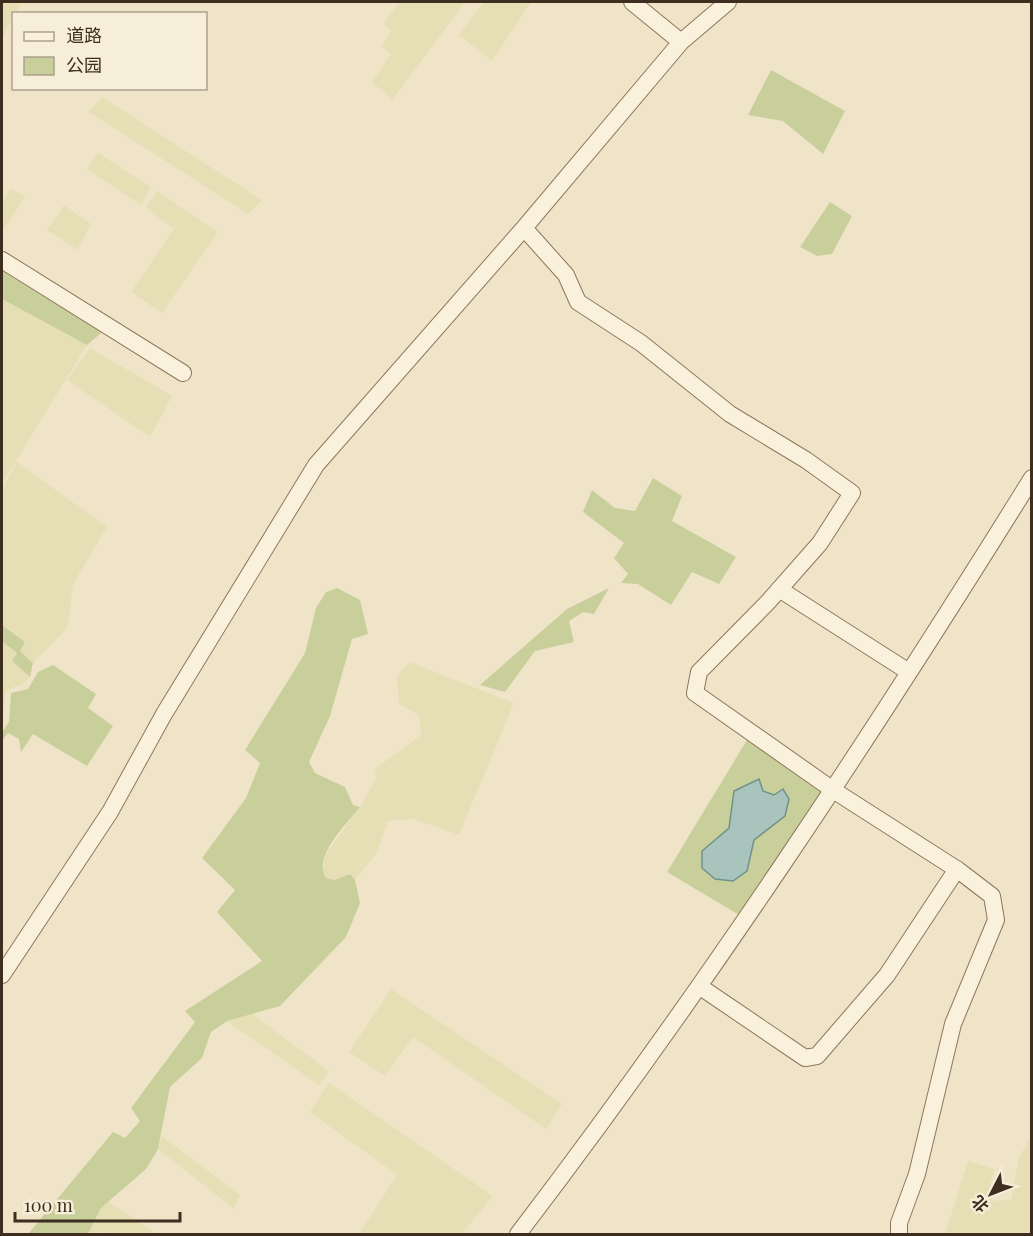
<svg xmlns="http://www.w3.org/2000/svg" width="1033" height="1236" viewBox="0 0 1033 1236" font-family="'Playfair Display','Noto Sans SC',serif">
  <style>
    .farmland { fill: #e6deb5 }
    .green { fill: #c9cf9b }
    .water { fill: #a9c4bc; stroke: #6f938a; stroke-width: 1.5 }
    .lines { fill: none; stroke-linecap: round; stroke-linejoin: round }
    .minor-casing { stroke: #8d765c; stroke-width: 18 }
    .minor { stroke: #faf1dc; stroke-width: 16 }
  </style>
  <rect width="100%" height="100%" fill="#f0e4c8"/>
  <!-- farmland -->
  <path class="farmland" d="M2,2H22L2,38Z
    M399,2H465L392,100L372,82L391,54L381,46L391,32L384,24Z
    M484,2H531L492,61L459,35Z
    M102,97L262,200L248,214L89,112Z
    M98,153L151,187L141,205L87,169Z
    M10,189L25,196L2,232V203Z
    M157,191L218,232L162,313L131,292L174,229L146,208Z
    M64,205L91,224L78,250L47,230Z
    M2,299L87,345L2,484Z
    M90,348L172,396L150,437L67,380Z
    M17,462L107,527L73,584L68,627L33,663L20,651L25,642L2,625V489Z
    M2,641L17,653L12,661L30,677L23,684L6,690L2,722Z
    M410,662L514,703L459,835L414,819L388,821L376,854L355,880L350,874L334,880L326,878L323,873L325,855L360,807L376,779L375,769L421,735L419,715L399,704L397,676Z
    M391,989L562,1104L546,1129L413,1037L385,1076L349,1052Z
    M250,1012L329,1071L319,1085L227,1021Z
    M329,1083L493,1196L464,1231L468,1234H359L397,1175L310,1112Z
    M162,1136L240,1195L234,1209L158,1149Z
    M1031,1137V1234H945L968,1161L994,1169L988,1194L993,1201L1011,1199L1019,1157Z
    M108,1201L156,1234L89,1232L101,1208Z"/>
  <!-- green -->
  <path class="green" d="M771,70L845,111L823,154L783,121L748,115Z
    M830,202L852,216L832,254L817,256L800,247Z
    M2,266L107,328L87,345L2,299Z
    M653,478L682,496L672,521L736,557L719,584L692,572L671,605L638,584L621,583L628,574L614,558L624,543L583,512L592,490L615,508L635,511Z
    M337,588L360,600L368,634L352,639L330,716L309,762L315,773L345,787L353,805L360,807C347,824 312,856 326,878L334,880L350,874L355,880L360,903L346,937L280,1006L227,1021L211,1032L202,1058L170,1087L158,1149L146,1169L101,1208L88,1234H28L113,1132L125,1138L140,1121L131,1108L195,1022L185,1011L262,961L217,912L235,890L202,858L246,798L260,763L245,750L305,653L316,608L326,592Z
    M609,588L594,614L583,612L569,621L574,642L535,651L505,692L480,685L567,609Z
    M2,625L25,642L20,651L33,663L30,677L12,661L17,653L2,641Z
    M53,665L96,694L88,708L113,726L87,766L33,734L21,752L19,739L8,733L2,741V732L9,722L11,693L28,689L38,672Z
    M750,735L828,783L744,918L667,872Z"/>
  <!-- water -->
  <path class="water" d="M759,779L763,791L774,795L783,789L789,799L785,816L754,840L747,871L733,881L715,879L702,868V851L729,828L734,791Z"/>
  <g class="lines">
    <defs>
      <path id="minor" d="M632,2L681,42
        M524,228L566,275L578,302L641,343L730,414L806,460L852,493L820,543L768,602L699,672L695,693L833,790L958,870L992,896L996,920L953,1024L917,1174L899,1223V1234
        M2,260L183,373
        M779,589L909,672
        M2,975L110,812L164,714L316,465L524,228L681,42L728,2
        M699,986L805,1058L817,1056L887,975L957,869
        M518,1234C703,992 871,737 1032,478"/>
    </defs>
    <!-- minor casing -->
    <use href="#minor" class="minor-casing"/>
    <!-- minor -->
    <use href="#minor" class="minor"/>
  </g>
  <!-- border -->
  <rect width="1033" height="1236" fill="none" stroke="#3d2e20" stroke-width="6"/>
  <!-- legend -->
  <rect x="12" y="12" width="195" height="78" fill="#f7eed8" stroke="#ada18e" stroke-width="1.5"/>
  <rect x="24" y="32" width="30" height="9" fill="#faf1dc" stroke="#ada18e" stroke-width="1.5"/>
  <text x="66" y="42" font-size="18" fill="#3d2e20">道路</text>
  <rect x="24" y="57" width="30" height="18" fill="#c9cf9b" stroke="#ada18e" stroke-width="1.5"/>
  <text x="66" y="72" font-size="18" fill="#3d2e20">公园</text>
  <!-- north arrow -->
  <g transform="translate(991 1194) rotate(228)" stroke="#f7eed8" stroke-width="4.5" paint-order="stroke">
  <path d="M0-4.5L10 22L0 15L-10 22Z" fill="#3d2e20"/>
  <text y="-9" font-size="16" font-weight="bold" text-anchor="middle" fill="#3d2e20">北</text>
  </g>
  <!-- scale -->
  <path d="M15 1212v9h165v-9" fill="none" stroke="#3d2e20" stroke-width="3"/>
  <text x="24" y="1212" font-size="18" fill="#3d2e20" stroke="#f7eed8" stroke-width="4.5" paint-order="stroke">100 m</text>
</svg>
